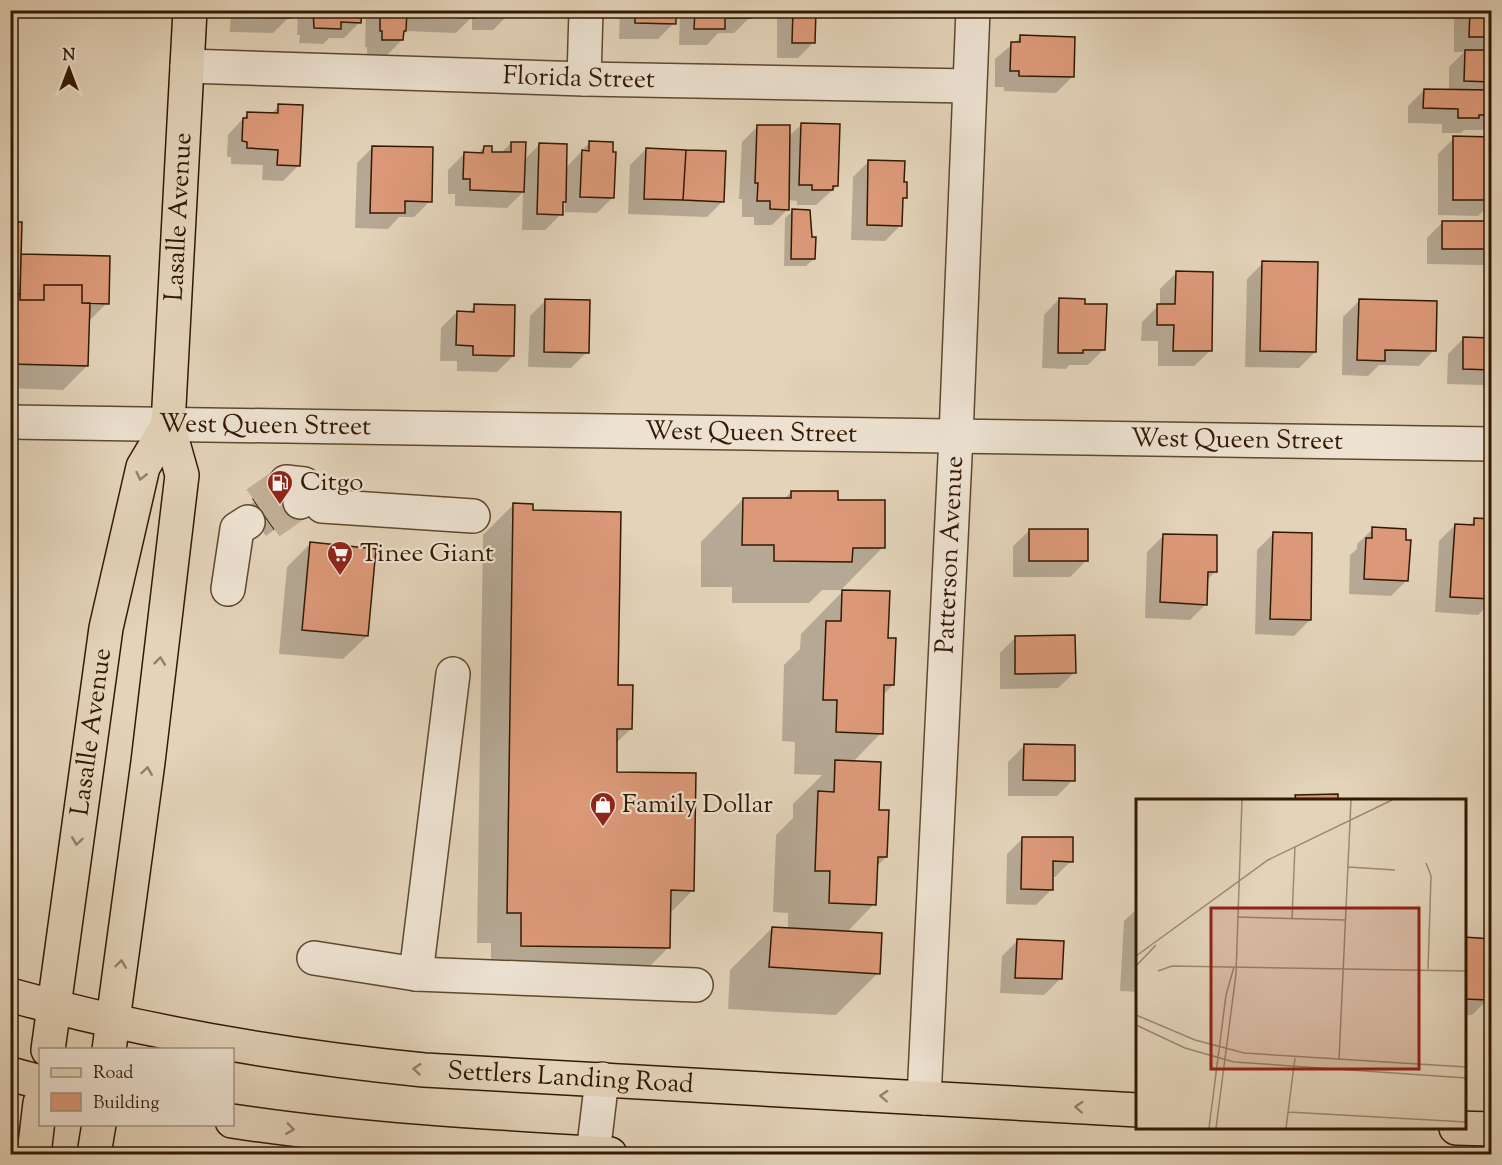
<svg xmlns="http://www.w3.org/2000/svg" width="1502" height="1165" viewBox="0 0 1502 1165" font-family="'Sorts Mill Goudy',serif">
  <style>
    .shadow { fill: #0003; fill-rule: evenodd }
    .building { fill: #dc9979; stroke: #331900; stroke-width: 1.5 }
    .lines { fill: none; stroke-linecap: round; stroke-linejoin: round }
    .minor-tunnel { stroke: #c0ae94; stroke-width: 33; stroke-dasharray: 33 16; stroke-linecap: butt }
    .minor-casing { stroke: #5f482e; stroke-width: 36 }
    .major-casing { stroke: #331900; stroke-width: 36 }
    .minor { stroke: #ede2d2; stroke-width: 33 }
    .major { stroke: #e3d3b9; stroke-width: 33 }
    .oneway { stroke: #947f66 }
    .labels { text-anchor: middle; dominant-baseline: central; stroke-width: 4.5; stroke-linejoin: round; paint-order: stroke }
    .street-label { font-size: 26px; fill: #331900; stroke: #ede2d2 }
    .poi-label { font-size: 26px; fill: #331900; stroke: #ede2d2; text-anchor: start }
    .inset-road { fill: none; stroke: #9d896f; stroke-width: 1.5 }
    .view { fill: #8f2418; fill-opacity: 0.15; stroke: #8f2418; stroke-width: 3 }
    .inset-edge { fill: none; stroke: #331900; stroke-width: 3 }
  </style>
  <rect width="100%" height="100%" fill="#e3d3b9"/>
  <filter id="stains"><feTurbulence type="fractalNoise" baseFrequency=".00333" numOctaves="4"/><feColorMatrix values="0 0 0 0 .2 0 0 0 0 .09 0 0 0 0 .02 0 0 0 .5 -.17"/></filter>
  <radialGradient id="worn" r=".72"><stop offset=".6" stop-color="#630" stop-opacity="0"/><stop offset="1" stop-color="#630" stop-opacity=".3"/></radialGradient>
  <!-- shadow -->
  <path class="shadow" d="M231,10H289V17L273,33L230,32Z
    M298,10H360V22L344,38H329L323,44L299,43L300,35H297Z
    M366,10H509V14L493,30H472V17L456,33L404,31L402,40L386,56L367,55V47H365ZM410,14L459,16V19L410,17Z
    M620,10H674V23L658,39H619Z
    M680,10H750V17L734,33H718L707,45H679Z
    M762,10H814V42L798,58H777V16H762Z
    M832,10H901L892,19L832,18Z
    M1007,10H1064L1062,12Z
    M1463,10H1492V130H1464L1461,133H1442V124L1408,123V106L1424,90L1449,91V67L1464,52H1454V19Z
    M1021,37L1072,77L1056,93L1004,91V87H995V59Z
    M279,106L299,165L283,181L262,180L263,165L231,164V157H227L228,135L248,113L271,114Z
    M802,124L837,186L816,205H797V201L788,200V209L772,225H754V217H742V199H739L742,142L758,126L788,137Z
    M1454,138L1492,139V202L1478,216L1438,215V154Z
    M590,142L613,197L597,213L565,212V200L561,204V214L545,230H522L523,192L507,208L455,206V194H448V170L464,154H478L484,147L491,153H501L511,143L524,160L539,145L565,169Z
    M373,147L430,201L414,217H399L388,229L355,228L357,163Z
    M646,149L723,201L707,217L628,214L630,165Z
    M869,161L903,183L905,197L901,202V225L885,241L851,240L853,177Z
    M793,211L814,259L806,266H784L785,218Z
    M1443,222L1492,223V256L1483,265L1427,264V238Z
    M10,224L20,255L107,303L91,319H88L87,366L63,390L10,388Z
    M1263,263L1315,352L1299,368L1245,367L1247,279Z
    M1176,273L1210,351L1194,366H1158V341H1141L1142,322L1158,306H1160V289Z
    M1059,299L1104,349L1088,365H1069L1066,369L1042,368L1044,315Z
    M546,300L587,352L571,368L528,367L530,316Z
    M1359,301L1434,350L1419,366L1379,365L1368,376L1342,375L1343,317Z
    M475,306L513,356L497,372L457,371V361H440L441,328L457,312L468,313Z
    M1464,338L1492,339V388H1483V385L1447,384L1448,354Z
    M283,480L294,515L266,536L246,508Z
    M791,492L836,501L883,547L841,590H822L809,603H732V587H701V542L743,499L783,500Z
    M513,505L532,512L616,686L631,729L615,744V774L693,890L669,914L668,948L638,978L491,976V943H477L483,535Z
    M1475,520L1492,526V601L1478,615L1435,612L1439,541L1455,525L1468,526Z
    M1373,529L1407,580L1391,596L1349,594L1350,555L1357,549V544Z
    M1029,531L1086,561L1070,577H1013V546Z
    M1273,534L1310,620L1294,636L1255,634L1257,550Z
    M1163,536L1215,572L1206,581V604L1190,620L1145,618L1147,552Z
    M310,544L367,636L343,659L279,654L287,567Z
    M843,591L886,640L893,685L883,695L881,733L852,763L877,811L886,857L876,867L874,904L846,933L878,973L836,1015L728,1009L730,970L772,928L788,929V913L773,912L776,835L793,818V804L822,775L794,774L795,742L782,741L784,665L800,649L801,634Z
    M1016,637L1074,673L1058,688L1000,689V653Z
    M1024,746L1073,780L1057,796H1008V762Z
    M1336,795V800H1292L1296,796Z
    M1023,838L1071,861L1055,877H1052L1051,890L1036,905L1006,904L1007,854Z
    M1138,908V992L1120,991L1124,921Z
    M1464,939L1490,970L1492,968V1022L1491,987H1489L1488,999L1472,1015H1464Z
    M1018,940L1060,979L1044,995L1000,993L1002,956Z"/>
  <!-- building -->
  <path class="building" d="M246,10H290V18L245,17Z
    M313,10H362L361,23L341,22V29L314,28Z
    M380,10H407L406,31H404L403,40H382V31H380Z
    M474,10V18L417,16V10Z
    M488,10H511V15L487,14Z
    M635,10H676V24L635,23Z
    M695,10H751V18H725V29H694Z
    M793,10H816L815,43H792Z
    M1470,10H1492V37H1469Z
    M1020,35L1075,37L1074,77L1019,76V71H1010L1011,42H1020Z
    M1465,50H1492V82L1464,81Z
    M1424,89L1492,90V115H1479V118H1458V109L1423,108Z
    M278,104L303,105L300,166L277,165L278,150L247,148V142L242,141L243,118H247V112L278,113Z
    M801,123L840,124L838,186H833V190H812V185H799Z
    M757,125H790L789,210L770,209V201H757L758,183H755Z
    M1453,136L1492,137V200H1453Z
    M589,141L613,142V152H616L614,198L580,197L582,150L589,151Z
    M511,142H526L524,192L470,190V179H463L464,152L483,153L484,146H492V152H511Z
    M539,143L567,144L566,202H563V215L537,214Z
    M372,146L433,147L432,202L405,201V213H370Z
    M646,148L686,150L683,200L644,199Z
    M686,150L726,151L724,202L683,200Z
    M868,160L905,161L904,182H907V198H903L902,226L867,225Z
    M792,209L810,210L812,237H816L815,259H791Z
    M1442,221H1492V249H1442Z
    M10,222H22L20,294H10Z
    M21,254L110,256L109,304L82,303V285H44V300H20Z
    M1262,261L1318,262L1316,352L1260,351Z
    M1176,271L1213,272L1212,351H1173L1174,325H1157V304H1175Z
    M44,285H82V303H90L88,366L10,364V294H20V300H44Z
    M1059,298L1085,299V304H1107L1105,350H1083V353H1058Z
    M545,299L590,300L589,353L544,352Z
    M1359,299L1437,301L1436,351L1385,350V361L1357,360Z
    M474,304L515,305L514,356L473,355V346L456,345L457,311L474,312Z
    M1463,337L1492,338V370L1463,369Z
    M283,478L304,508L274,529L253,499Z
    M791,491H838V500H885V548H853L852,562L774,561V545H742L743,498H791Z
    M513,503L533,504V510L621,512L618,685H633L632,729H617V772L696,773L694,891L671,890L670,948L521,946V913H507Z
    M1474,518L1492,519V599L1450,597L1455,524L1474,525Z
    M1372,527L1406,529V540H1411L1408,581L1364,579L1366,538H1372Z
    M1029,529H1088V561H1029Z
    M1273,532L1312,533L1311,620L1270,619Z
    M1163,534L1217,535V572H1208L1207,605L1160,602Z
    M310,542L376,549L368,636L302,630Z
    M842,590L890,591L888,638H896L894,685H884L883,734L836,732L837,700H823L826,621H841Z
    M1075,635L1076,673L1015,674V636Z
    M1024,744L1075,745V781L1023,780Z
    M835,760L881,762L879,810H889L887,857H878L876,905L829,903L830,871H815L818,791L834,792Z
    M1338,794V800H1296L1295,795Z
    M1022,837H1073V862L1053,861V890L1021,889Z
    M772,927L882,933L880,974L769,967Z
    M1464,937L1492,939L1489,1000L1464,999Z
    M1017,939L1064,941L1062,979L1015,978Z"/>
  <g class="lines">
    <!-- minor-tunnel -->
    <path class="minor-tunnel" d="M256,503L286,482
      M270,523L300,502"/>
    <defs>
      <g id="minor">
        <path id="s1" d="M187,66L584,79L969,86"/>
        <path d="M584,79L586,10"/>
        <path id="s2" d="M10,422L1492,444"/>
        <path d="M286,482L304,484L300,502"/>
        <path d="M322,506L473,516"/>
        <path d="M228,589L237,529L248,522"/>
        <path d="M314,958L416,974L696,985"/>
        <path d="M416,974L453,674"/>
        <path id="s3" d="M924,1098L956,436L973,10"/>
        <path d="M593,1154L602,1079"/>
      </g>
      <g id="major">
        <path id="s4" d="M10,995C147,1033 282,1056 424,1070L1138,1110"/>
        <path id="s5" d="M48,1050L106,628L143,467L168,425"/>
        <path id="s6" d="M109,1050L148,762L182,475L168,425L190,10"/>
        <path d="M10,1074L40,1082"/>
        <path d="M232,1121C358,1140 484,1147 610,1154"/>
        <path d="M1456,1128L1492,1129"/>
        <path d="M34,1154L40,1103"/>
        <path d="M94,1154L99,1124"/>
      </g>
    </defs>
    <!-- minor casing -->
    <use href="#minor" class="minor-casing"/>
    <!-- major casing -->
    <use href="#major" class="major-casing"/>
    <!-- minor -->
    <use href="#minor" class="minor"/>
    <!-- major -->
    <use href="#major" class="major"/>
  </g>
  <!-- one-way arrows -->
  <defs><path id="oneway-chevron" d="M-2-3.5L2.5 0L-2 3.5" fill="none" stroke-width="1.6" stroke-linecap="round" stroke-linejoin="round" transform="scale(1.5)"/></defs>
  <g class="oneway">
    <use href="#oneway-chevron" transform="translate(141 476) rotate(103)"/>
    <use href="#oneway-chevron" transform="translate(160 661) rotate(-83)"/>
    <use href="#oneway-chevron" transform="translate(147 771) rotate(-82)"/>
    <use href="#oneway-chevron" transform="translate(77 841) rotate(98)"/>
    <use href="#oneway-chevron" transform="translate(121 964) rotate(-82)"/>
    <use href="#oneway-chevron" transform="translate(417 1069) rotate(-175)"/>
    <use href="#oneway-chevron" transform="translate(884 1096) rotate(-177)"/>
    <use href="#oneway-chevron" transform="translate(1079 1107) rotate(-177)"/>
    <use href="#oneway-chevron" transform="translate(290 1129) rotate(8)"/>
  </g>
  <!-- icons -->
  <defs>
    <symbol id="fuel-pin" viewBox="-11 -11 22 30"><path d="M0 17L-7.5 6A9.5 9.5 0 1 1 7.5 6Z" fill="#8f2418" stroke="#ede2d2"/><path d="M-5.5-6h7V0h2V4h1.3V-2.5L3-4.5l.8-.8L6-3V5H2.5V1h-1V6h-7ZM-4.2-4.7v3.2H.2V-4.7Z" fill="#fff"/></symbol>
    <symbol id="supermarket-pin" viewBox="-11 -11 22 30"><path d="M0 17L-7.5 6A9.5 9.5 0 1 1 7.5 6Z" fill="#8f2418" stroke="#ede2d2"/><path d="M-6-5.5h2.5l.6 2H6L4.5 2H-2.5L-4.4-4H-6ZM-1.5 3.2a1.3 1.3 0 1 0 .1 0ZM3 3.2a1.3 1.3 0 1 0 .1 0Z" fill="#fff"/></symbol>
    <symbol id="shop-pin" viewBox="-11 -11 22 30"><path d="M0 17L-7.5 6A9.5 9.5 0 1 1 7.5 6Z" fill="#8f2418" stroke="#ede2d2"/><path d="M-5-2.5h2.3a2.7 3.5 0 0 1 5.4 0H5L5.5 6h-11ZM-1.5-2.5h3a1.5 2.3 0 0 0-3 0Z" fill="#fff"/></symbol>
  </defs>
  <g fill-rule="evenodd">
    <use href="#fuel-pin" x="265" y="468" width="30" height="40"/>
    <use href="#supermarket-pin" x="325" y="539" width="30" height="40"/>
    <use href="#shop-pin" x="588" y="790" width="30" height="40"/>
  </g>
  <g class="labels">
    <!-- street labels -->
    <g class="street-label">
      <text stroke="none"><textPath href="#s1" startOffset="392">Florida Street</textPath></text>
      <text stroke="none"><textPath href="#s6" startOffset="840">Lasalle Avenue</textPath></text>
      <text stroke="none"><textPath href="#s2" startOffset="255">West Queen Street</textPath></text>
      <text stroke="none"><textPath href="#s2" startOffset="741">West Queen Street</textPath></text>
      <text stroke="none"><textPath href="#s2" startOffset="1227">West Queen Street</textPath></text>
      <text stroke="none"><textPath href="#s3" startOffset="544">Patterson Avenue</textPath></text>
      <text stroke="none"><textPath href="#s5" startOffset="321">Lasalle Avenue</textPath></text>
      <text stroke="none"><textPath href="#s4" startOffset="568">Settlers Landing Road</textPath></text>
    </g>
    <!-- poi labels -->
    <g class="poi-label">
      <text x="300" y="483">Citgo</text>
      <text x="360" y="554">Tinee Giant</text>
      <text x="622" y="805">Family Dollar</text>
    </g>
  </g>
  <!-- overview -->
  <g transform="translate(1136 799)">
    <rect width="330" height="330" fill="#e3d3b9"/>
    <path class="inset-road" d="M290,64L295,77L292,170M212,68L259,71M101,118L209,121M156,120L159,47M0,157L132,61L256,1M0,167L20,146M22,172L36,167L330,172M0,216L59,241L108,254L330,268M0,226L49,249L98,263L330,279M203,261L215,1M152,313L330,323M73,329L90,196L98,168M80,329L100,175L106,1M150,329L159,259"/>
    <path class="view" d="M75,109H283V270H75Z"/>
    <rect width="330" height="330" class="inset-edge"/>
  </g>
  <!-- margin -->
  <rect width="1502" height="1165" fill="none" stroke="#e3d3b9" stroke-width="36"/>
  <rect x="12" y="12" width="1478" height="1141" fill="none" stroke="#331900" stroke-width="3"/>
  <rect x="18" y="18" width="1466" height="1129" fill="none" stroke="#331900" stroke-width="1.5"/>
  <!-- legend -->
  <rect x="39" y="1048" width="195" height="78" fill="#ede2d2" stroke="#a3927e" stroke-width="1.5"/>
  <rect x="51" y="1068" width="30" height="9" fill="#e3d3b9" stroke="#a3927e" stroke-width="1.5"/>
  <text x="93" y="1078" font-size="18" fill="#331900">Road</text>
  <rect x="51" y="1093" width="30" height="18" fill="#dc9979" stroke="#a3927e" stroke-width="1.5"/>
  <text x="93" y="1108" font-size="18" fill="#331900">Building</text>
  <!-- north arrow -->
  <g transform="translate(69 69)" stroke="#ede2d2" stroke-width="4.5" paint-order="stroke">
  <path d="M0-4.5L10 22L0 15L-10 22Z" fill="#331900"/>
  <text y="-9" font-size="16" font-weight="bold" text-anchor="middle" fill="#331900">N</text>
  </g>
  <rect width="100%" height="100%" filter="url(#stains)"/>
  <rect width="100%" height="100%" fill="url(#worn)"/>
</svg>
